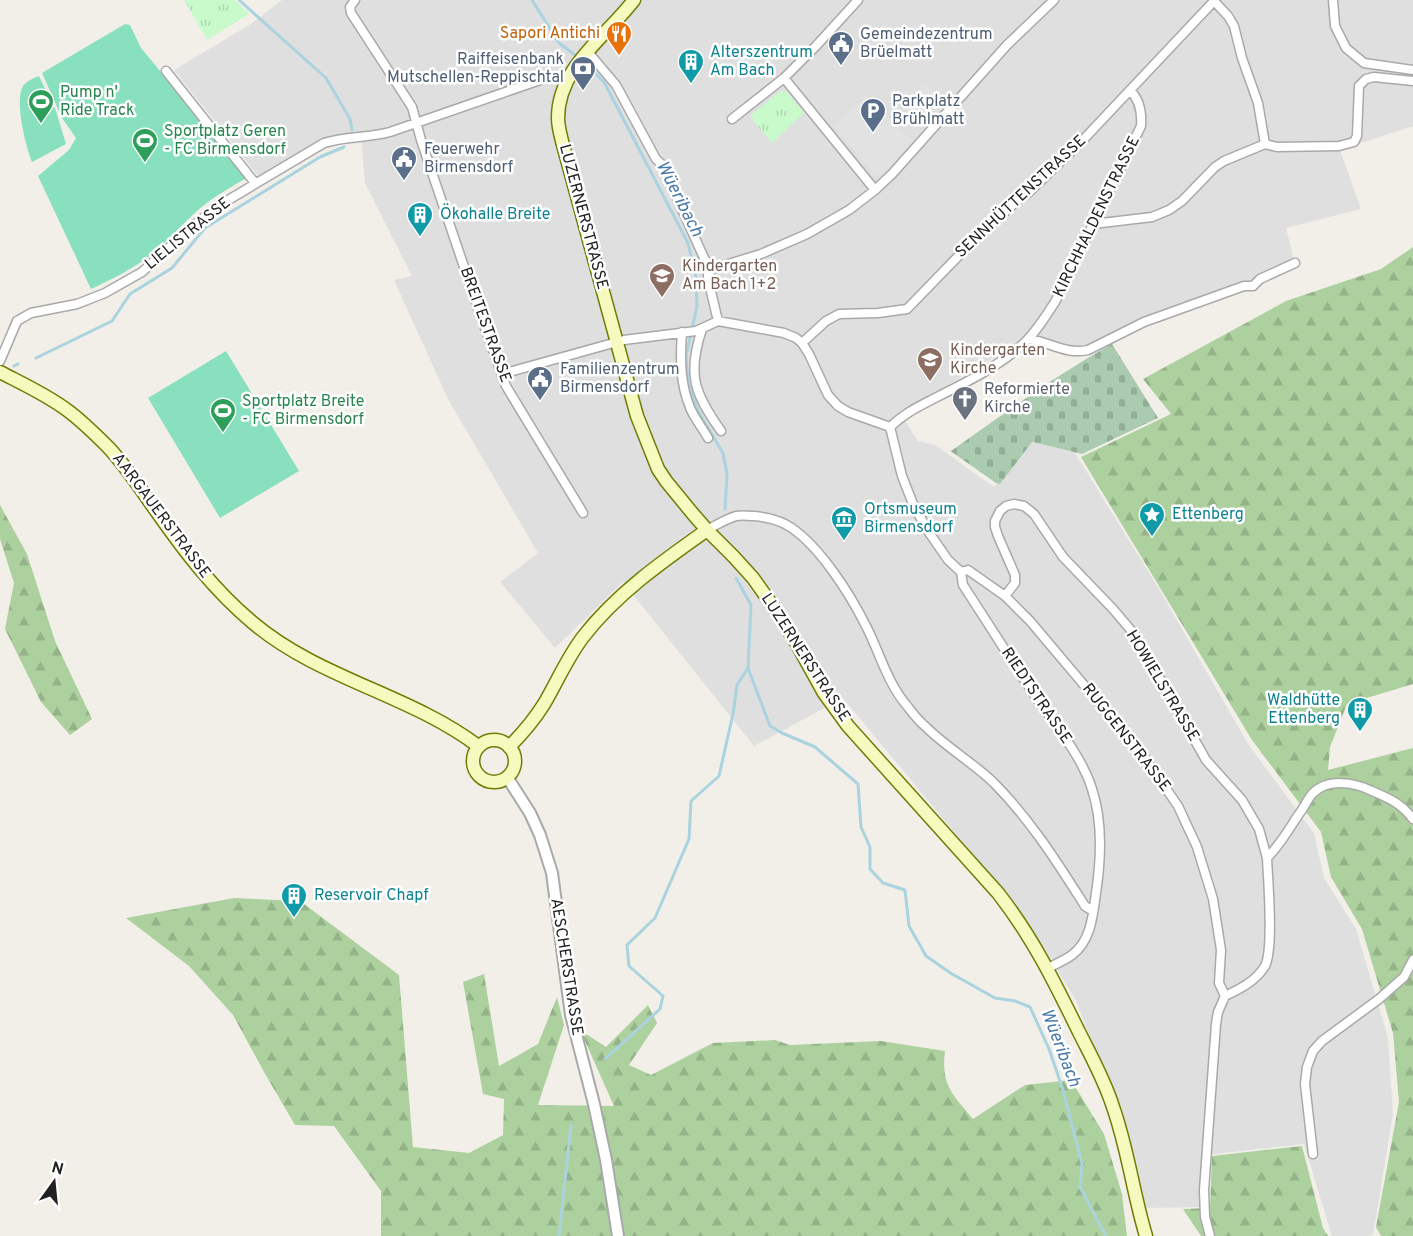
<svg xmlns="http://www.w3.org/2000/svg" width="1413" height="1236" viewBox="0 0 1413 1236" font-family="Overpass,sans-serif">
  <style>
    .residential { fill: #e0dfdf }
    .forest { fill: url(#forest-firs) }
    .cemetery { fill: url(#cemetery-stones) }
    .park { fill: url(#park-tufts) }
    .pitch { fill: #88e0be }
    .parking { fill: #e2e2e2 }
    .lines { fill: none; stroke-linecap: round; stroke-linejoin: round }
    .stream { stroke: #aad3df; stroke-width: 3 }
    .minor-casing { stroke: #a9a9a9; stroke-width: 11 }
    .tertiary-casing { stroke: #a9a9a9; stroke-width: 14 }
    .secondary-casing { stroke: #707d05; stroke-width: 15 }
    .minor { stroke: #fff; stroke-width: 8 }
    .tertiary { stroke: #fff; stroke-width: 10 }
    .secondary { stroke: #f7fabf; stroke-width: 12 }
    .labels { text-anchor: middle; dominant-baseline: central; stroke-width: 5; stroke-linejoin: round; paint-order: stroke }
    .food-label { font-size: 16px; fill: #c56008; stroke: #fff; text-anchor: end }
    .service-label { font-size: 16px; fill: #4e5e75; stroke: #fff; text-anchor: start }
    .culture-label { font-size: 16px; fill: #0d838f; stroke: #fff; text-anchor: start }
    .leisure-label { font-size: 16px; fill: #27864d; stroke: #fff; text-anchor: start }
    .street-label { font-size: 16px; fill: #222; stroke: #fff }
    .education-label { font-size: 16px; fill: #785e54; stroke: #fff; text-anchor: start }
    .worship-label { font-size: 16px; fill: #5b616d; stroke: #fff; text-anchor: start }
    .water-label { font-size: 18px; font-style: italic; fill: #4a7aab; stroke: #fff }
  </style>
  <defs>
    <pattern id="forest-firs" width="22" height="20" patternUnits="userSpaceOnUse" patternTransform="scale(1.5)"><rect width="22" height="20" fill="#add19e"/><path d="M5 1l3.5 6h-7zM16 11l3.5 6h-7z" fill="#95b388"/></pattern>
    <pattern id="cemetery-stones" width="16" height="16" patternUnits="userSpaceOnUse" patternTransform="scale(1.5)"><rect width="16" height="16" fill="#aacbaf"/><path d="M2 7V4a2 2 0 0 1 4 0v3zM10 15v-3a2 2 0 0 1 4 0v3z" fill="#92ae96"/></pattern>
    <pattern id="park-tufts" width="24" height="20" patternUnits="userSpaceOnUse" patternTransform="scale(1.5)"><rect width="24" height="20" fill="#c8facc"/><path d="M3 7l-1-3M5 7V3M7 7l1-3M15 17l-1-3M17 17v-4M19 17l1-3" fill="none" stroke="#acd6af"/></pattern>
  </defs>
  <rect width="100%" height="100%" fill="#f2efe9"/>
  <!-- residential -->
  <path class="residential" d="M282,0H1413V126L1340,150L1361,209L1286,228L1294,260L1252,280L1077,350L1027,338L900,413L918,441L935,445L994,487L1032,442L1075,453L1159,589L1248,744L1314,833L1324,878L1356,929L1388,1038L1393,1114L1373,1235L1367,1236H1332L1304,1144L1206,1155L1201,1207L1142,1208L1125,1133L1076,1000L1021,913L843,698L754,746L623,582L555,648L500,582L538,553L448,399L394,280L412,276L365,183L361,135L328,139L259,177L174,70L251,24Z"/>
  <!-- forest -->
  <path class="forest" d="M1413,247V684L1347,704L1330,747L1328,770L1413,748V1236H1381L1376,1227L1399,1102L1393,1033L1362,929L1331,877L1321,832L1252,740L1081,457L1171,414L1143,379L1286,301L1381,269Z
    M0,505L27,554L55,641L92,719L70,735L41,702L5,629L14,583L0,539Z
    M234,898L300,901L399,975L413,1147L469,1153L503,1135L504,1099L483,1094L463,982L484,974L499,1066L538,1044L557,997L564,1025L538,1105L614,1106L580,1030L606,1047L648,1005L657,1023L629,1065L651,1075L713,1043L775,1040L790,1045L881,1041L945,1051C941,1085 952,1094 973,1119L1025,1085L1071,1080L1104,1134L1122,1194L1127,1236H381V1191L334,1126L295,1125L264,1072L233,1015L189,966L126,918Z
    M1302,1146L1323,1228L1328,1236H1201L1183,1209L1210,1208L1212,1156Z"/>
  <!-- cemetery -->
  <path class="cemetery" d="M1112,344L1158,418L1082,454L1032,442L1000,484L996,483L949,450L951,451C1004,414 1056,375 1112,344Z"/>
  <!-- park -->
  <path class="park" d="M184,0H235L249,14L207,40Z
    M780,91L787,92L804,113L772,143L750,116Z"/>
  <!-- pitch -->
  <path class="pitch" d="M125,24L130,25L141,48L248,177C231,187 213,197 198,210C180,226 164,246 144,260C127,272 110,280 91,289L38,176L69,150L76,138L62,118L42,73Z
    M39,76L56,111L66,144L32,162C26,147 14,101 23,86C26,81 34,78 39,76Z
    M226,351L299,471L220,518L148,398Z"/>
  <!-- parking -->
  <path class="parking" d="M925,84L943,101L922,125L903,109Z
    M866,95L912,141L882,174L878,175L873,173L835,127Z"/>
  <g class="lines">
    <!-- stream -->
    <path class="stream" d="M239,0L326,78L350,119L352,130
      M532,0L559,43L579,58
      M584,62L604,82L688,243L696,278L697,306L686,356L688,383L698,411L723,453L727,474L725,509
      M36,358L112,321L130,294L172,268L205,228L320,157L344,147
      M14,366L18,364
      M736,578L751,605L748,668L770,726L782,733L815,747L858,784L861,827L870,847V869L883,883L905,890L909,926L926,956L952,974L995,998L1015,1001L1030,1007L1049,1049L1063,1090L1082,1164L1080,1187L1106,1236
      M605,1059L660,1009L663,996L629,966L627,945L655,918L689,839L691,801L719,776L733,714L737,685L748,668
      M559,1236L571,1125"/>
    <defs>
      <path id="minor" d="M355,0L350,7L351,13L412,107L421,140L442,202L479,311L506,386L583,513
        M1333,0L1335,26L1346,48L1364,63L1413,70
        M1214,1L1228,16L1234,26L1242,58L1258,103L1265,144
        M588,52L616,85L656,159L668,170L672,187L704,258L712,269
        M166,71L255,183
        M784,78L875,190
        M732,119L784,78L816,46L858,0
        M1093,224L1152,217L1169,210L1182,201L1215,167L1224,161L1265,144L1277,147L1339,146L1354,142L1357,136L1359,86L1366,79L1374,77L1413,81
        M712,269L761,254L807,234L849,210L875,190L892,174L1007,45L1054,0
        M712,269L708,275V279L718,321
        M702,329C687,374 694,393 721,431
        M682,332C680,359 680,385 691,410C696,420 703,429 708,438
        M1029,339C1050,342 1066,355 1088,350L1144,322L1244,286H1253L1260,279L1295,263
        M802,343L826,321L839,314L878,313L907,309L974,240L1018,200L1028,193L1083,140L1215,0
        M0,361L17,321L31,313L77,304L105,293L142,272L193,226L209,213L230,199L324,143C345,136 368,138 390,132L543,79C552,77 559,76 567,80
        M502,374L624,340L696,331L718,321L784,333L796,338L802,343L809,354L828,395L838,406L848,412L890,427
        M890,427L902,476L913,504L928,531L948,560L961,572L963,585C988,623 1012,662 1038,700C1057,727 1082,757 1092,789C1103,822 1101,860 1096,893C1093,915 1091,941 1072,955C1065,960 1056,964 1048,968
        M890,427C906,412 918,407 937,397C965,383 997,367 1021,346C1035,334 1045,317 1055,302L1141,126C1142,113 1139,99 1130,90
        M707,530C716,525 726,519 736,516C742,515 748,516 754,516C765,517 775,519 785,524C817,541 850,594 866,626C880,653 887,683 908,707C913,714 919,721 926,727C946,747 972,762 993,782C1030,819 1057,862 1085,906L1093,911
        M961,572L968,570L1005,596L1030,621L1143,755L1178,806L1197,847L1213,899L1221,950L1219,983L1225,996L1218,1012L1216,1024L1204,1190L1205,1217L1210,1236
        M1005,596L1015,583V575L998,536L995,527V521L1000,511L1006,506L1014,504L1024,506L1034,514L1063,557L1113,609L1135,635L1206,760L1242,800L1259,829L1267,858
        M1225,996C1240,989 1256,981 1265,966C1274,949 1268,880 1267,858C1280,845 1289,829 1299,814C1304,808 1307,800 1312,794C1327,778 1354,782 1372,791C1390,799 1401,803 1413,819
        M1313,1154L1305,1084L1307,1067L1313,1051L1322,1041L1379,999L1404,977L1413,960"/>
      <path id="tertiary" d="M507,777L530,813L540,835L552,873L571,1015L594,1104L606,1160L618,1236"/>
      <path id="secondary" d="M634,0C606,37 558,67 558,118C558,127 561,137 563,145L637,416L658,469L666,481L693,514L707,530L734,557L753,578L780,616L798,646L824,693L848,726L998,893C1033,938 1054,981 1079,1032C1091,1056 1105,1081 1113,1107C1128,1149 1133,1193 1146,1236
        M0,372C23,384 47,395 67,410C82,421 95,434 108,447C127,467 141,490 157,512C185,552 214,590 252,622C319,679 409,694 478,746
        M473 761a21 21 0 1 1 42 0a21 21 0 1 1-42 0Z
        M509,747C522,734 534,720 544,704C557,682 567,658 583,637C616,594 663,561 707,530"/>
    </defs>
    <!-- minor casing -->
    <use href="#minor" class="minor-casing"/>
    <!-- tertiary casing -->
    <use href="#tertiary" class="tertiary-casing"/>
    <!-- secondary casing -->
    <use href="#secondary" class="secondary-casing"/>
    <!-- minor -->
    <use href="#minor" class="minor"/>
    <!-- tertiary -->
    <use href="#tertiary" class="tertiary"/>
    <!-- secondary -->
    <use href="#secondary" class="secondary"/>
  </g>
  <!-- icons -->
  <defs>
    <symbol id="restaurant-pin" viewBox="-11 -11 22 30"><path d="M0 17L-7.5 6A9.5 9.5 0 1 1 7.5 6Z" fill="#e8710a" stroke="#fff"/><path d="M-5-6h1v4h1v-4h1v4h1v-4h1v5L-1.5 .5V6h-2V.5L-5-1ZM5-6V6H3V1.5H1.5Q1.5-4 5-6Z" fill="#fff"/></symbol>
    <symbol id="civic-pin" viewBox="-11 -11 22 30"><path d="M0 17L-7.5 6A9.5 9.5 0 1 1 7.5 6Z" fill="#5c6f8a" stroke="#fff"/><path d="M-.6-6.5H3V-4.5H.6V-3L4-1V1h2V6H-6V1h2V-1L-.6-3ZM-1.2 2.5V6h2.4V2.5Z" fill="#fff"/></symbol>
    <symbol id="building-pin" viewBox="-11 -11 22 30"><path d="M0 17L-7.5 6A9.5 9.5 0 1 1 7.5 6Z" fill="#0f9aa8" stroke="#fff"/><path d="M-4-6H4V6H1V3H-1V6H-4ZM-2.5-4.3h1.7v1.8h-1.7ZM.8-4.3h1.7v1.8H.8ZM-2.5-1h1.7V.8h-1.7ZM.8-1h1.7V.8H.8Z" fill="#fff"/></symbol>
    <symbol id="bank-pin" viewBox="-11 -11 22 30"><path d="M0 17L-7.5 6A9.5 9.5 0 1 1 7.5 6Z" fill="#5c6f8a" stroke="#fff"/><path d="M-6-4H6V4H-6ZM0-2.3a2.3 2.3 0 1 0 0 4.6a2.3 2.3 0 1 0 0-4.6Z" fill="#fff"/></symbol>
    <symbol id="stadium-pin" viewBox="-11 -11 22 30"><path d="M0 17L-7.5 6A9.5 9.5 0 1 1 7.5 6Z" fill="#2e9e5b" stroke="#fff"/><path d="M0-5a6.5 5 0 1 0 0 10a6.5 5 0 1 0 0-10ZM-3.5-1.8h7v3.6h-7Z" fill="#fff"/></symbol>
    <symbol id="parking-pin" viewBox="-11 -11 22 30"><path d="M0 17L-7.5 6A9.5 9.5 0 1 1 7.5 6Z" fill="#5c6f8a" stroke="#fff"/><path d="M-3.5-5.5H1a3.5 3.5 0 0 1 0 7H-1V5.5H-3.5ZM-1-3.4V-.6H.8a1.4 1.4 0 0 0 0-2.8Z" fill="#fff"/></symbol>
    <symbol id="school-pin" viewBox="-11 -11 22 30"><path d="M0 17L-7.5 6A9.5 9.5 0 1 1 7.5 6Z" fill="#8d6e63" stroke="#fff"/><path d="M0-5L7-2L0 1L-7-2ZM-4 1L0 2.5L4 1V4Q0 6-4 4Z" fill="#fff"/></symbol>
    <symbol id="church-pin" viewBox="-11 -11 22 30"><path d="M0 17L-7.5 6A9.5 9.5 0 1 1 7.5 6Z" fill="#6b7280" stroke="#fff"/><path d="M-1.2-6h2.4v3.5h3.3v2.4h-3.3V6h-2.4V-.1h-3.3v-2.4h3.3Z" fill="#fff"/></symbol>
    <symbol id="sight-pin" viewBox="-11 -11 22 30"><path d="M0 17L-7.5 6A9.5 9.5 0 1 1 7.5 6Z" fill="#0f9aa8" stroke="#fff"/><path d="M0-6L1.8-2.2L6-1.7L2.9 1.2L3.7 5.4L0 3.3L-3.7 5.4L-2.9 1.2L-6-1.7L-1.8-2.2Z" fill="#fff"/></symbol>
    <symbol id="museum-pin" viewBox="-11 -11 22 30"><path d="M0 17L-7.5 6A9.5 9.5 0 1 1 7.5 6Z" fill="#0f9aa8" stroke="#fff"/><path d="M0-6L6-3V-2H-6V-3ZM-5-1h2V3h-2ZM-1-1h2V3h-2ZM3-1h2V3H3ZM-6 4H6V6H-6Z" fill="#fff"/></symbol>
  </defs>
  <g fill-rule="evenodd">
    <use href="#restaurant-pin" x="604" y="19" width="30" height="40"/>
    <use href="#civic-pin" x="826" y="29" width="30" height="40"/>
    <use href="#building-pin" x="676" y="47" width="30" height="40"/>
    <use href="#bank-pin" x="568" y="54" width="30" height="40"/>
    <use href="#stadium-pin" x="26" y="87" width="30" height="40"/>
    <use href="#parking-pin" x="858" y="96" width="30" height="40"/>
    <use href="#stadium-pin" x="130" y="126" width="30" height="40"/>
    <use href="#civic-pin" x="389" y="144" width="30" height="40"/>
    <use href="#building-pin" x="405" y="200" width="30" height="40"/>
    <use href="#school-pin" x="647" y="261" width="30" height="40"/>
    <use href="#school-pin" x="915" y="345" width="30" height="40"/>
    <use href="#civic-pin" x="525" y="364" width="30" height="40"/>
    <use href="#church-pin" x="950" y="384" width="30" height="40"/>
    <use href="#stadium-pin" x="208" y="396" width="30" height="40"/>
    <use href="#sight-pin" x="1137" y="500" width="30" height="40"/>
    <use href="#museum-pin" x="829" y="504" width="30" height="40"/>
    <use href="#building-pin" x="1345" y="695" width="30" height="40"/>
    <use href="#building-pin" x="279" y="881" width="30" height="40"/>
  </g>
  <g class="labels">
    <!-- food labels -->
    <g class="food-label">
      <text x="600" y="34">Sapori Antichi</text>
    </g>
    <!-- service labels -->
    <g class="service-label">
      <text x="860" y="35">Gemeindezentrum<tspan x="860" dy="18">Brüelmatt</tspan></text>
      <text x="564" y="60" text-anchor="end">Raiffeisenbank<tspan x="564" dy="18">Mutschellen-Reppischtal</tspan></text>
      <text x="892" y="102">Parkplatz<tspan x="892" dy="18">Brühlmatt</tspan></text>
      <text x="424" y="150">Feuerwehr<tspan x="424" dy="18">Birmensdorf</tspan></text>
      <text x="560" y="370">Familienzentrum<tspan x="560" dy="18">Birmensdorf</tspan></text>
    </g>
    <!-- culture labels -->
    <g class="culture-label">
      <text x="710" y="53">Alterszentrum<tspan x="710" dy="18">Am Bach</tspan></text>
      <text x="440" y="215">Ökohalle Breite</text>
      <text x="864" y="510">Ortsmuseum<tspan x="864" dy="18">Birmensdorf</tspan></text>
      <text x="1172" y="515">Ettenberg</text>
      <text x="1340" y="701" text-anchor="end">Waldhütte<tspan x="1340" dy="18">Ettenberg</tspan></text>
      <text x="314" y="896">Reservoir Chapf</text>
    </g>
    <!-- leisure labels -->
    <g class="leisure-label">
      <text x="60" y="93">Pump n'<tspan x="60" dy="18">Ride Track</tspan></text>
      <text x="164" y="132">Sportplatz Geren<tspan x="164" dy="18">- FC Birmensdorf</tspan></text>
      <text x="242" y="402">Sportplatz Breite<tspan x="242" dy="18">- FC Birmensdorf</tspan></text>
    </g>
    <!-- street labels -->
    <g class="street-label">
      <text transform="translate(1021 197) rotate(-43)">SENNHÜTTENSTRASSE</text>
      <text transform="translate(583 217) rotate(75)">LUZERNERSTRASSE</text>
      <text transform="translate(1097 217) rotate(-64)">KIRCHHALDENSTRASSE</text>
      <text transform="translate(188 234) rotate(-39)">LIELISTRASSE</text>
      <text transform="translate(485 325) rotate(70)">BREITESTRASSE</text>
      <text transform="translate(161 516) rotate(53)">AARGAUERSTRASSE</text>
      <text transform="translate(805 658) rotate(57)">LUZERNERSTRASSE</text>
      <text transform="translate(1162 686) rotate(59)">HOWIELSTRASSE</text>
      <text transform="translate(1036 696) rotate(56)">RIEDTSTRASSE</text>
      <text transform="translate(1126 738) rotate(52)">RUGGENSTRASSE</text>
      <text transform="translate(566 967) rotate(81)">AESCHERSTRASSE</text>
    </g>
    <!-- education labels -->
    <g class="education-label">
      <text x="682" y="267">Kindergarten<tspan x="682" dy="18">Am Bach 1+2</tspan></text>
      <text x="950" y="351">Kindergarten<tspan x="950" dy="18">Kirche</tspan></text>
    </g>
    <!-- worship labels -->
    <g class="worship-label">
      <text x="984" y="390">Reformierte<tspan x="984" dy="18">Kirche</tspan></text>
    </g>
    <!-- water labels -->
    <g class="water-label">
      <text transform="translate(679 199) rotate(63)">Wüeribach</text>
      <text transform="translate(1060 1048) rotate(69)">Wüeribach</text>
    </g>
  </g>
  <!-- north arrow -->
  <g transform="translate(54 1182) rotate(15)" stroke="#ffffff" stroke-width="4.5" paint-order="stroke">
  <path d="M0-4.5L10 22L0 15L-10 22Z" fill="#222222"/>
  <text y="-9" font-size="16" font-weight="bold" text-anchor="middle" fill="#222222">N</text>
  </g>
</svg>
